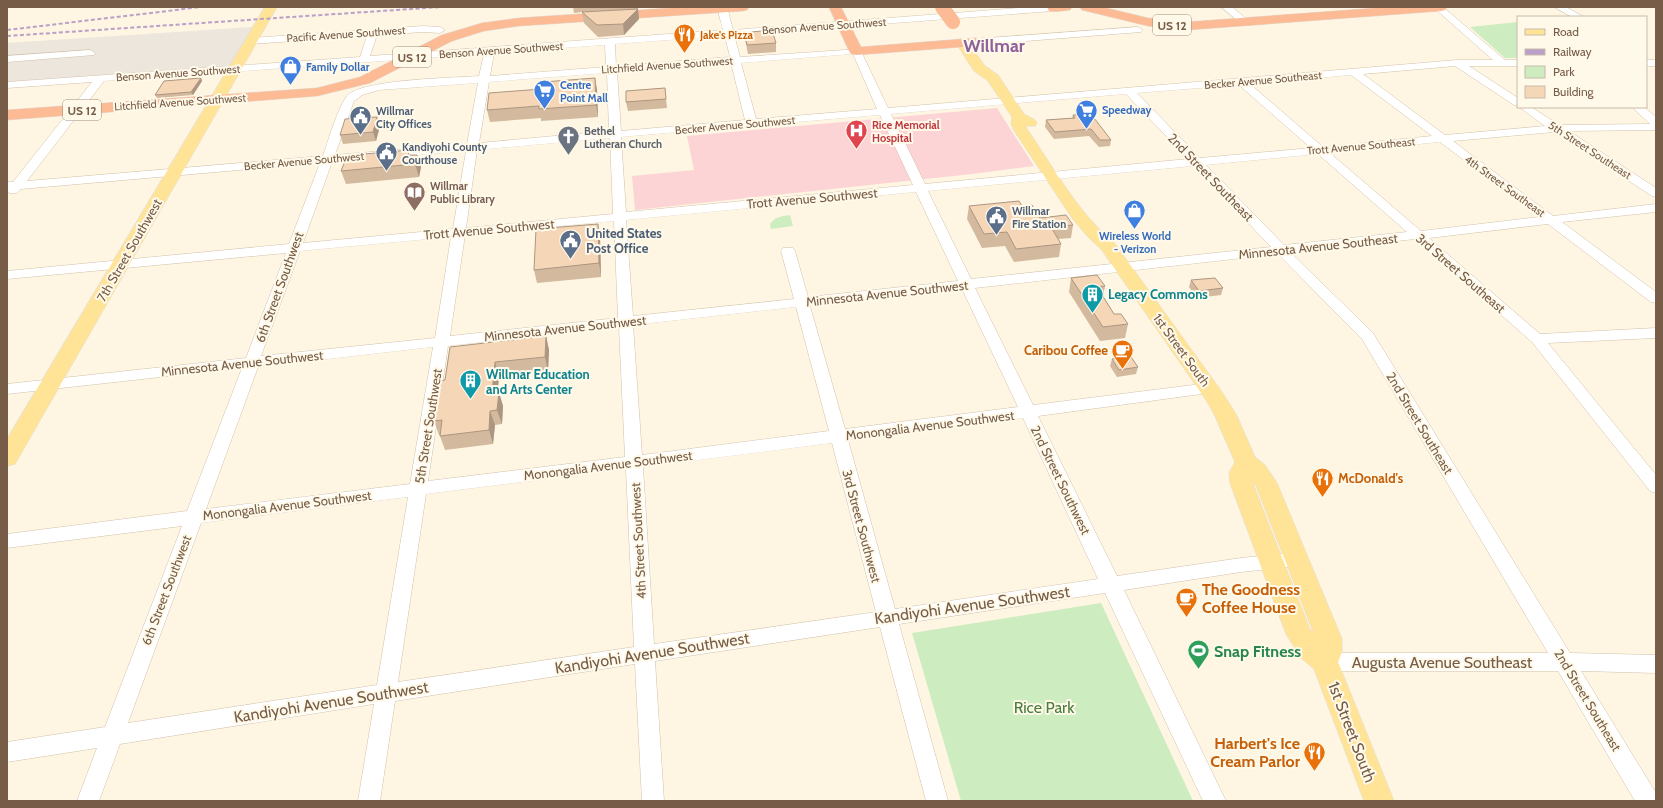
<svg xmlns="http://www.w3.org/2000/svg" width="1663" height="808" viewBox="0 0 1663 808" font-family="Cabin,sans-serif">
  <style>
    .industrial { fill: #ece6dd }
    .medical { fill: #fcd4d5 }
    .green { fill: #cdecbf }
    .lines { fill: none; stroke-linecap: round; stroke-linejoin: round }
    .minor-casing { stroke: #d2c1ab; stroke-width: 1 }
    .major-casing { stroke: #e1dbd7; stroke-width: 1 }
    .highway-casing { stroke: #e1dbd7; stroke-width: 1 }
    .minor { fill: #fff; fill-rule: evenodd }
    .major { fill: #ffe498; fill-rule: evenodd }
    .highway { fill: #fcbb94; fill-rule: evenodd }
    .rail { stroke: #baa0c8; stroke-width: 2; stroke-dasharray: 4 2.5; stroke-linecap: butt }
    .highway-bridge-casing { stroke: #e1dbd7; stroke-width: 14; stroke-linecap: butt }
    .highway-bridge { stroke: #fcbb94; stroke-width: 14 }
    .wall { fill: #d3b99e }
    .shaded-wall { fill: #ac9681 }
    .building { fill: #f5d7b8; stroke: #ac9681 }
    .labels { text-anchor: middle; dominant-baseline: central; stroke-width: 4; stroke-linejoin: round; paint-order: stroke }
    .far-street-label { font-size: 11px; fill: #775d47; stroke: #fff9ea }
    .far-food-label { font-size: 11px; font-weight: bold; fill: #c56008; stroke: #fff9ea; text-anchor: start }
    .far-shop-label { font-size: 11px; font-weight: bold; fill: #366cbe; stroke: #fff9ea; text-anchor: start }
    .far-service-label { font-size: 11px; font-weight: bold; fill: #4e5e75; stroke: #fff9ea; text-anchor: start }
    .far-health-label { font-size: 11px; font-weight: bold; fill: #be3a42; stroke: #fff9ea; text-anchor: start }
    .far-worship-label { font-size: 11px; font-weight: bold; fill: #5b616d; stroke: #fff9ea; text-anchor: start }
    .far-education-label { font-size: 11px; font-weight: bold; fill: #785e54; stroke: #fff9ea; text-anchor: start }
    .shield { fill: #fff9ea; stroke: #a08c78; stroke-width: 1 }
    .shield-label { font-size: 12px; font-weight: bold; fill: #775d47 }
    .street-label { font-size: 13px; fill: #775d47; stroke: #fff9ea }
    .service-label { font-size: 13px; font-weight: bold; fill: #4e5e75; stroke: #fff9ea; text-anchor: start }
    .culture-label { font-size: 13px; font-weight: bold; fill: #0d838f; stroke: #fff9ea; text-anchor: start }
    .food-label { font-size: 13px; font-weight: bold; fill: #c56008; stroke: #fff9ea; text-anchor: end }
    .near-food-label { font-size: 16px; font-weight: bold; fill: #c56008; stroke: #fff9ea; text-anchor: start }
    .near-street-label { font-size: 16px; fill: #775d47; stroke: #fff9ea }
    .near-leisure-label { font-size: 16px; font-weight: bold; fill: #27864d; stroke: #fff9ea; text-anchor: start }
    .near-park-label { font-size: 16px; fill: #4a7e3e; stroke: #fff9ea }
    .far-town-label { font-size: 18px; font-weight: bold; fill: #8e619b; stroke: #fff9ea }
  </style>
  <rect width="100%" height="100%" fill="#fef6e2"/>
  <!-- industrial -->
  <path class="industrial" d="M253,27L231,68L7,85V43Z"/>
  <!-- medical -->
  <path class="medical" d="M997,108L1034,166L972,174L635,210L632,176L694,170L687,136Z"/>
  <!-- green -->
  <path class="green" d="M1518,22V58H1505L1470,27Z
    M790,215L793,226L771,229L770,224C775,217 782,216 790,215Z
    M1101,603L1193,801H961L912,633Z"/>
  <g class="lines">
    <defs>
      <path id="minor" d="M717,7H727L733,30L1032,7L1058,8L1053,11L734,35L740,57L860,49L888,108L1457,60H1493L1433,7H1443L1505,60H1518V66H1469L1518,98V106L1514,105L1455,66L1363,74L1445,135L1545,126L1519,107H1531L1559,125L1650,124L1632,107H1644L1656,117V130L1569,131L1656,188V197L1652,196L1554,132L1453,141L1553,216L1656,204V212L1562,222L1656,292V303L1651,302L1548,224L1429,238L1540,334L1656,328V338L1548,343L1656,475V493L1650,491L1532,342L1415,239L1291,253L1373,333L1570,653L1656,655V673L1581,671L1656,793V801H1635L1558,671H1325L1318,668L1315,662L1318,656L1325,653H1548L1362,339L1278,254L975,288L1033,405L1209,383L1215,384L1217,388L1215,392L1209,393L1038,416L1117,576L1241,558L1297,552L1304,554L1306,559L1304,564L1297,566L1241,572L1124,590L1226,801H1203L1105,593L899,624L948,801H926L880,627L655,661L664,801H642L635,664L395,701L380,801H358L374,704L120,744L99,801H77L97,748L7,762V742L105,727L182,526L7,548V534L187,511L242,368L7,394V384L246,358L286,253L7,279V271L289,244L320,163L21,189L17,193H9L7,190V182H13L92,82L7,88V82L360,57L367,36L251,44L246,41L251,38L423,26L440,27L445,30L440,33L423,32L377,35L370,56L723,30ZM725,36L730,57L616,66L615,44ZM605,45L606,67L490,76L494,53ZM484,54L479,76C455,78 361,79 347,96C338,107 328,141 323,156L27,181L104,81ZM853,54L877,109L756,119L741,63ZM731,63L745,120L621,131L617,72ZM607,73L609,131L479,143L489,82ZM1351,75L1432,136L1323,147L1250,84ZM478,83L467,144L335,155L354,101L362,95L379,90ZM1239,85L1311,148L1200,158L1137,93ZM1126,94L1188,159L925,184L891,114ZM880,115L913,185L626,212L621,137ZM610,138L613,214L466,228L477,150ZM1440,142L1539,217L1421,231L1330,153ZM466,151L453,229L303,243L332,162ZM1318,154L1407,232L1284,245L1206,165ZM1194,166L1271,247L971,279L928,191ZM916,192L958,281L808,297L795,251L793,248H783L781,251L794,299L633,316L626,220ZM614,221L618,318L450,336L465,235ZM451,237L435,338L261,356L300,251ZM962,289L1018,407L845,429L810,306ZM796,307L829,431L642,455L633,325ZM619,327L625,457L428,481L448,346ZM433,347L410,484L206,509L258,367ZM1023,418L1098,579L895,609L848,440ZM832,443L876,612L654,644L643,467ZM626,469L634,647L398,682L426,494ZM408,497L377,685L128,723L201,523Z
        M1221,7H1232L1250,22L1248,24H1242Z
        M1554,7H1566L1584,17H1572Z
        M1138,27L1143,30L1141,32L975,45L970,42L975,39Z
        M90,50L95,53L94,55L7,62V56Z
        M1646,60H1656V66H1646Z"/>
      <path id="major" d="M265,7H277L15,464L7,466V439Z
        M962,39L967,40L984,65L998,75L1024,114L1035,120L1037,123L1035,126H1026L1027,129C1052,165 1079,215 1113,241L1222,392L1236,414L1255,457L1265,465L1277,483L1342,639V652L1338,662L1394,801H1364L1314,669L1301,658L1286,634L1230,483L1229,473L1235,462L1214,414L1206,400L1101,249L1088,237L1072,218L1013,129L1011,124L1012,117L988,81L974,71L956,43L957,40ZM1252,481L1256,486L1314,634L1310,629Z"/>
      <path id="highway" d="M686,7H749L747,10L743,11L519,26L484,31L452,41L370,83L317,96L7,120V110L317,88L360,77L442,35L482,23L519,18Z
        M829,7H841L861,47L975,38L980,39L982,42L980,45L975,46L856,55L851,54L849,51Z
        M1047,7H1072L1070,10C1063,11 1056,12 1049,11Z
        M1080,7H1102L1148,18L1187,22L1390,7H1447L1445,10L1441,11L1187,30L1148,26L1082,10Z"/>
    </defs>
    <!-- minor casing -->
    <use href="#minor" class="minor-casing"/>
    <!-- major casing -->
    <use href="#major" class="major-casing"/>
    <!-- highway casing -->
    <use href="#highway" class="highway-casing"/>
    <!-- minor -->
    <use href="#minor" class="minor"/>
    <!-- major -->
    <use href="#major" class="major"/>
    <!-- highway -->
    <use href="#highway" class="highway"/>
    <!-- rail -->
    <path class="rail" d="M7,30L201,7
      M7,36L441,7"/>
    <defs>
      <path id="highway-bridge" d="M942,7L953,22"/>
    </defs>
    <!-- highway-bridge casing -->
    <use href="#highway-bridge" class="highway-bridge-casing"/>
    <!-- highway-bridge -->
    <use href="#highway-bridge" class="highway-bridge"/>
  </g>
  <!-- wall -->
  <path class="wall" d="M573,7H638L639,19L624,35L598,37L584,23L582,12L574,13Z
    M751,32L776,43V52L748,54L746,44L745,36L751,35Z
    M201,78L202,81L193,95L157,98L155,95Z
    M595,78L597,90L598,117L541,121V118L490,122L487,110L542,89Z
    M665,88L667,108L628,111L626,102Z
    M1073,115L1111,140L1110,146L1099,147L1089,136L1054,139L1045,127L1046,120L1072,118Z
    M377,117L380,126L376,141L343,144L340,135Z
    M411,155H417L421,167L419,177L346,184L341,171Z
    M969,206H1022L1040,218L1073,225L1071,238L1058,239L1061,244L1059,257L1014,262L1005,246L982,248L967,219Z
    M600,237L601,277L537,283L534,270Z
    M1071,278L1105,286L1103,296L1114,314L1128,324L1125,338L1100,341L1069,292Z
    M1191,280L1223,288L1221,295L1197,298L1189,287Z
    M546,336L549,350L548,371L499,376L498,392L503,406L502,424L495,425L493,444L445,450L440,436V435H439L434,421L445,380Z
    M1112,359L1138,367L1136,374L1117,377L1110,366Z"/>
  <!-- shaded-wall -->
  <path class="shaded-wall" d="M638,9L639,19L624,35L623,24Z
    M201,78L202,81L193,95L191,92Z
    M595,78L597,90L598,117L596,105Z
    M377,117L380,126L376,141L373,132Z
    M417,155L421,167L419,177L415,164Z
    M598,224L600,237L601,277L599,263Z
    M546,336L549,350L548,371L545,357Z
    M495,362L499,376L496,407L492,393Z
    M499,392L503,406L502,424L497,410Z
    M490,411L495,425L493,444L489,430Z"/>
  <!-- building -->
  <path class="building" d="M638,9L623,24L597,25L582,12Z
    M772,30L776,43L747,45L745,36L751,35V32Z
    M201,78L191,92L155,95L164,81Z
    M595,78L596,105L539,109V106L487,110L489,93L542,89L543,82Z
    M665,88L666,99L626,102V91Z
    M1091,114L1111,140H1100L1091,129L1055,132L1046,120L1075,118L1073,115Z
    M377,117L373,132L340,135L345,119Z
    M410,150L408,155H417L415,164L341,171L345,161L351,160L353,155Z
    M1019,201L1022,206L1032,205L1040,218L1066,215L1073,225L1051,227L1061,244L1016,249L1007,232L984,234L969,206Z
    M598,224L599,263L534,270L536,229Z
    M1097,275L1105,286L1097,287L1114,314H1121L1128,324L1103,327L1071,278Z
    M1215,278L1223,288L1199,291L1191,280Z
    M546,336L545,357L495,362L492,393L499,392L497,410L490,411L489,430L440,436L442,420L434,421L440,381L445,380L450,347Z
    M1131,357L1138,367L1119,370L1112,359Z"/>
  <!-- icons -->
  <defs>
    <symbol id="restaurant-pin" viewBox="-11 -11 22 30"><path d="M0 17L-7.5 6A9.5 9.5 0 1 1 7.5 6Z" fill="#e8710a" stroke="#fff9ea"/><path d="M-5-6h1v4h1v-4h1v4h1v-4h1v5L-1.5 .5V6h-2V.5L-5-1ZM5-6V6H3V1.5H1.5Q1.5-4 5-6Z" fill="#fff"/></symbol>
    <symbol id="shop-pin" viewBox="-11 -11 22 30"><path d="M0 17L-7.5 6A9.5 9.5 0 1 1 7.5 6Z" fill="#3f7fe0" stroke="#fff9ea"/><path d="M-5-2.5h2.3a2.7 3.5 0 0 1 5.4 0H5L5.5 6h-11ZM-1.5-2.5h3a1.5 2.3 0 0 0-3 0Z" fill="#fff"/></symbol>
    <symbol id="supermarket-pin" viewBox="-11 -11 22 30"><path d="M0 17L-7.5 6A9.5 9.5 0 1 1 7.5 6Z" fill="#3f7fe0" stroke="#fff9ea"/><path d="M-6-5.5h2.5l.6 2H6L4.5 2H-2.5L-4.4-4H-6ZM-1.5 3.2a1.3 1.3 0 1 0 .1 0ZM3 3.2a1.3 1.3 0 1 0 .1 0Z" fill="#fff"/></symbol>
    <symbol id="civic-pin" viewBox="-11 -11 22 30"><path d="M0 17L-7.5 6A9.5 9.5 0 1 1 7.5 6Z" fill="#5c6f8a" stroke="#fff9ea"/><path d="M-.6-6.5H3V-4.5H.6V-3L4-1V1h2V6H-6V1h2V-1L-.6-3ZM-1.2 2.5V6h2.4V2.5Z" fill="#fff"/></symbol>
    <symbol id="hospital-pin" viewBox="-11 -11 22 30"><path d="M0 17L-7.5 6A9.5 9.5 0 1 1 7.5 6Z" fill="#e0444e" stroke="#fff9ea"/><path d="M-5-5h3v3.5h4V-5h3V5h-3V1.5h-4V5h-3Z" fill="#fff"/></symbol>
    <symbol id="church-pin" viewBox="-11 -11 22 30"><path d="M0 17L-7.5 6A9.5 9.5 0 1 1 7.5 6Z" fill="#6b7280" stroke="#fff9ea"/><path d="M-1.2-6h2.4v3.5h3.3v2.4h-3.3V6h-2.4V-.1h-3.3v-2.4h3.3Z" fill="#fff"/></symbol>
    <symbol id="library-pin" viewBox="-11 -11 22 30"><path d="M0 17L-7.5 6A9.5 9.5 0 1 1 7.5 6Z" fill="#8d6e63" stroke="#fff9ea"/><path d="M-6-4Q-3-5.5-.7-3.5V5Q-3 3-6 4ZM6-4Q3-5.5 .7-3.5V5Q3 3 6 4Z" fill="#fff"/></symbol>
    <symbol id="building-pin" viewBox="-11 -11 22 30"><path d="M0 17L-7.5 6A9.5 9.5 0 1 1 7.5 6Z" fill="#0f9aa8" stroke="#fff9ea"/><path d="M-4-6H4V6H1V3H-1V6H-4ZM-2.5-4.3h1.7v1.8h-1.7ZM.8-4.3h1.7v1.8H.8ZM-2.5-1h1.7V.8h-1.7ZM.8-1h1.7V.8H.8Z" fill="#fff"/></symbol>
    <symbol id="cafe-pin" viewBox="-11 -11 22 30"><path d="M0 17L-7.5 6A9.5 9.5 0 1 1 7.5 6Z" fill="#e8710a" stroke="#fff9ea"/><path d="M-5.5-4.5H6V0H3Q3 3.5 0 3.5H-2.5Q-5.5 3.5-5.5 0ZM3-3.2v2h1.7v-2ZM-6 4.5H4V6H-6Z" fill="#fff"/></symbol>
    <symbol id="stadium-pin" viewBox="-11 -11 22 30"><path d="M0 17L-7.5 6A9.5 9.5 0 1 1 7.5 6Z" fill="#2e9e5b" stroke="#fff9ea"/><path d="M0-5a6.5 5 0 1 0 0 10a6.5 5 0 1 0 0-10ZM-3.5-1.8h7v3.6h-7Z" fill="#fff"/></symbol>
  </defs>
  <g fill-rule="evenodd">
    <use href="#restaurant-pin" x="672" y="22" width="25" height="34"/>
    <use href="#shop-pin" x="278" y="54" width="25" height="34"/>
    <use href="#supermarket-pin" x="532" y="78" width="25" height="34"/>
    <use href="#supermarket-pin" x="1074" y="98" width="25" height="34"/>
    <use href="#civic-pin" x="348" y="104" width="25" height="34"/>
    <use href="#hospital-pin" x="844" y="118" width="25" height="34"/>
    <use href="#church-pin" x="556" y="124" width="25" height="34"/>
    <use href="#civic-pin" x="374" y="140" width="25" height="34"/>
    <use href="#library-pin" x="402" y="180" width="25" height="34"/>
    <use href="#shop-pin" x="1122" y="198" width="25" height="34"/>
    <use href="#civic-pin" x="984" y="204" width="25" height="34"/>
    <use href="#civic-pin" x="558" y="228" width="25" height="34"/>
    <use href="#building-pin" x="1080" y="282" width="25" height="34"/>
    <use href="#cafe-pin" x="1110" y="338" width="25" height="34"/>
    <use href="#building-pin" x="458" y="368" width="25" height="34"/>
    <use href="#restaurant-pin" x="1310" y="466" width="25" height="34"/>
    <use href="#cafe-pin" x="1174" y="586" width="25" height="34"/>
    <use href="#stadium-pin" x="1186" y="638" width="25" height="34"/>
    <use href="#restaurant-pin" x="1302" y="740" width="25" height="34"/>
  </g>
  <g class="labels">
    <!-- far-street labels -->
    <g class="far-street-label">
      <text transform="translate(824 26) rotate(-4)">Benson Avenue Southwest</text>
      <text transform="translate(346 34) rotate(-4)">Pacific Avenue Southwest</text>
      <text transform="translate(501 50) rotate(-4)">Benson Avenue Southwest</text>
      <text transform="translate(667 65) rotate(-4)">Litchfield Avenue Southwest</text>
      <text transform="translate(178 73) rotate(-4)">Benson Avenue Southwest</text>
      <text transform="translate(1263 80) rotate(-5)">Becker Avenue Southeast</text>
      <text transform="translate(180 102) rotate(-4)">Litchfield Avenue Southwest</text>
      <text transform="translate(735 125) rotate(-5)">Becker Avenue Southwest</text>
      <text transform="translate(1361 146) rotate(-5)">Trott Avenue Southeast</text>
      <text transform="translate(1590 150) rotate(33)">5th Street Southeast</text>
      <text transform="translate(304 161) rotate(-5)">Becker Avenue Southwest</text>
      <text transform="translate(1505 186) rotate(36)">4th Street Southeast</text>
    </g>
    <!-- far-food labels -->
    <g class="far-food-label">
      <text x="700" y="35">Jake's Pizza</text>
    </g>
    <!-- far-shop labels -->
    <g class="far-shop-label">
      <text x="306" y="67">Family Dollar</text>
      <text x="560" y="85">Centre<tspan x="560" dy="13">Point Mall</tspan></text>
      <text x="1102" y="110">Speedway</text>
      <text x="1135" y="236" text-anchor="middle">Wireless World<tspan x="1135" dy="13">- Verizon</tspan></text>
    </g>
    <!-- far-service labels -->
    <g class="far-service-label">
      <text x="376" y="111">Willmar<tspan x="376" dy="13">City Offices</tspan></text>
      <text x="402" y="147">Kandiyohi County<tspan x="402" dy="13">Courthouse</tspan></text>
      <text x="1012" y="211">Willmar<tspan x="1012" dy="13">Fire Station</tspan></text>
    </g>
    <!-- far-health labels -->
    <g class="far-health-label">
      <text x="872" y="125">Rice Memorial<tspan x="872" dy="13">Hospital</tspan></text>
    </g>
    <!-- far-worship labels -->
    <g class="far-worship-label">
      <text x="584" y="131">Bethel<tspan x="584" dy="13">Lutheran Church</tspan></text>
    </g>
    <!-- far-education labels -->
    <g class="far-education-label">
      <text x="430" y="186">Willmar<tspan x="430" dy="13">Public Library</tspan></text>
    </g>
    <!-- shield labels -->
    <g class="shield">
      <rect x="1153" y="15" width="38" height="20" rx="3"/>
      <rect x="393" y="47" width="38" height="20" rx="3"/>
      <rect x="63" y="100" width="38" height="20" rx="3"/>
    </g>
    <g class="shield-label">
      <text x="1172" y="25">US 12</text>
      <text x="412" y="57">US 12</text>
      <text x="82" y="110">US 12</text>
    </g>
    <!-- street labels -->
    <g class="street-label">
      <text transform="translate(1211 177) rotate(46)">2nd Street Southeast</text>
      <text transform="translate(812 198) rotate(-5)">Trott Avenue Southwest</text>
      <text transform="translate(489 229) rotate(-5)">Trott Avenue Southwest</text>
      <text transform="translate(1318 246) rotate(-6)">Minnesota Avenue Southeast</text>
      <text transform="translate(129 250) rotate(-60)">7th Street Southwest</text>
      <text transform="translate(1461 273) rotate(41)">3rd Street Southeast</text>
      <text transform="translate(279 287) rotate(-70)">6th Street Southwest</text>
      <text transform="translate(887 293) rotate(-6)">Minnesota Avenue Southwest</text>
      <text transform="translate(565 328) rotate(-6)">Minnesota Avenue Southwest</text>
      <text transform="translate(1182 350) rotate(54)">1st Street South</text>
      <text transform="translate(242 363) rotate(-6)">Minnesota Avenue Southwest</text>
      <text transform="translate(1420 423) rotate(59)">2nd Street Southeast</text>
      <text transform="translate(930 425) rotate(-7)">Monongalia Avenue Southwest</text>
      <text transform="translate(428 426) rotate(-81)">5th Street Southwest</text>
      <text transform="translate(608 465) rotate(-7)">Monongalia Avenue Southwest</text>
      <text transform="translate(1061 480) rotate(64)">2nd Street Southwest</text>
      <text transform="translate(287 505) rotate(-7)">Monongalia Avenue Southwest</text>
      <text transform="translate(862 526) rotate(75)">3rd Street Southwest</text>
      <text transform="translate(638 541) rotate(-93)">4th Street Southwest</text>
      <text transform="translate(166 590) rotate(-69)">6th Street Southwest</text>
      <text transform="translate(1588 700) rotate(59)">2nd Street Southeast</text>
    </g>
    <!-- service labels -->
    <g class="service-label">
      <text x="586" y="233">United States<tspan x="586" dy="15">Post Office</tspan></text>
    </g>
    <!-- culture labels -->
    <g class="culture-label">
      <text x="1108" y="294">Legacy Commons</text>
      <text x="486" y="374">Willmar Education<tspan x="486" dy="15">and Arts Center</tspan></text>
    </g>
    <!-- food labels -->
    <g class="food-label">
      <text x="1108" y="350">Caribou Coffee</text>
      <text x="1338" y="478" text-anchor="start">McDonald's</text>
    </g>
    <!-- near-food labels -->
    <g class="near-food-label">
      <text x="1202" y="589">The Goodness<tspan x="1202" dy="18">Coffee House</tspan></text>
      <text x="1300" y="743" text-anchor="end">Harbert's Ice<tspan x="1300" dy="18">Cream Parlor</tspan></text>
    </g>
    <!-- near-street labels -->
    <g class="near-street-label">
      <text transform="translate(972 605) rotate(-8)">Kandiyohi Avenue Southwest</text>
      <text transform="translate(652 653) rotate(-9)">Kandiyohi Avenue Southwest</text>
      <text x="1442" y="662">Augusta Avenue Southeast</text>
      <text transform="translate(331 702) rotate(-9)">Kandiyohi Avenue Southwest</text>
      <text transform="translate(1352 732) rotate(69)">1st Street South</text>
    </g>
    <!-- near-leisure labels -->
    <g class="near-leisure-label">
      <text x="1214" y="651">Snap Fitness</text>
    </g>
    <!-- near-park labels -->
    <g class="near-park-label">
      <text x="1044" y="707">Rice Park</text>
    </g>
    <!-- far-town labels -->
    <g class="far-town-label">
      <text x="994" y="46">Willmar</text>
    </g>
  </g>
  <!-- border -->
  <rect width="1663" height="808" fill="none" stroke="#775d47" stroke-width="16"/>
  <!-- legend -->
  <rect x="1517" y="16" width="130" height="92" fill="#fff9ea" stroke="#c9bba9"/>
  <rect x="1525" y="29" width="20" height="6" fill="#ffe498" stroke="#c9bba9"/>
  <text x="1553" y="36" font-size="12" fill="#775d47">Road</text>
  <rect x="1525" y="49" width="20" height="6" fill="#baa0c8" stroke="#c9bba9"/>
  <text x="1553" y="56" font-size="12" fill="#775d47">Railway</text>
  <rect x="1525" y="66" width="20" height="12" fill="#cdecbf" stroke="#c9bba9"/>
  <text x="1553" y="76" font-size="12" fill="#775d47">Park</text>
  <rect x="1525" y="86" width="20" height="12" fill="#f5d7b8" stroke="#c9bba9"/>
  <text x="1553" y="96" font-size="12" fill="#775d47">Building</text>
</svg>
